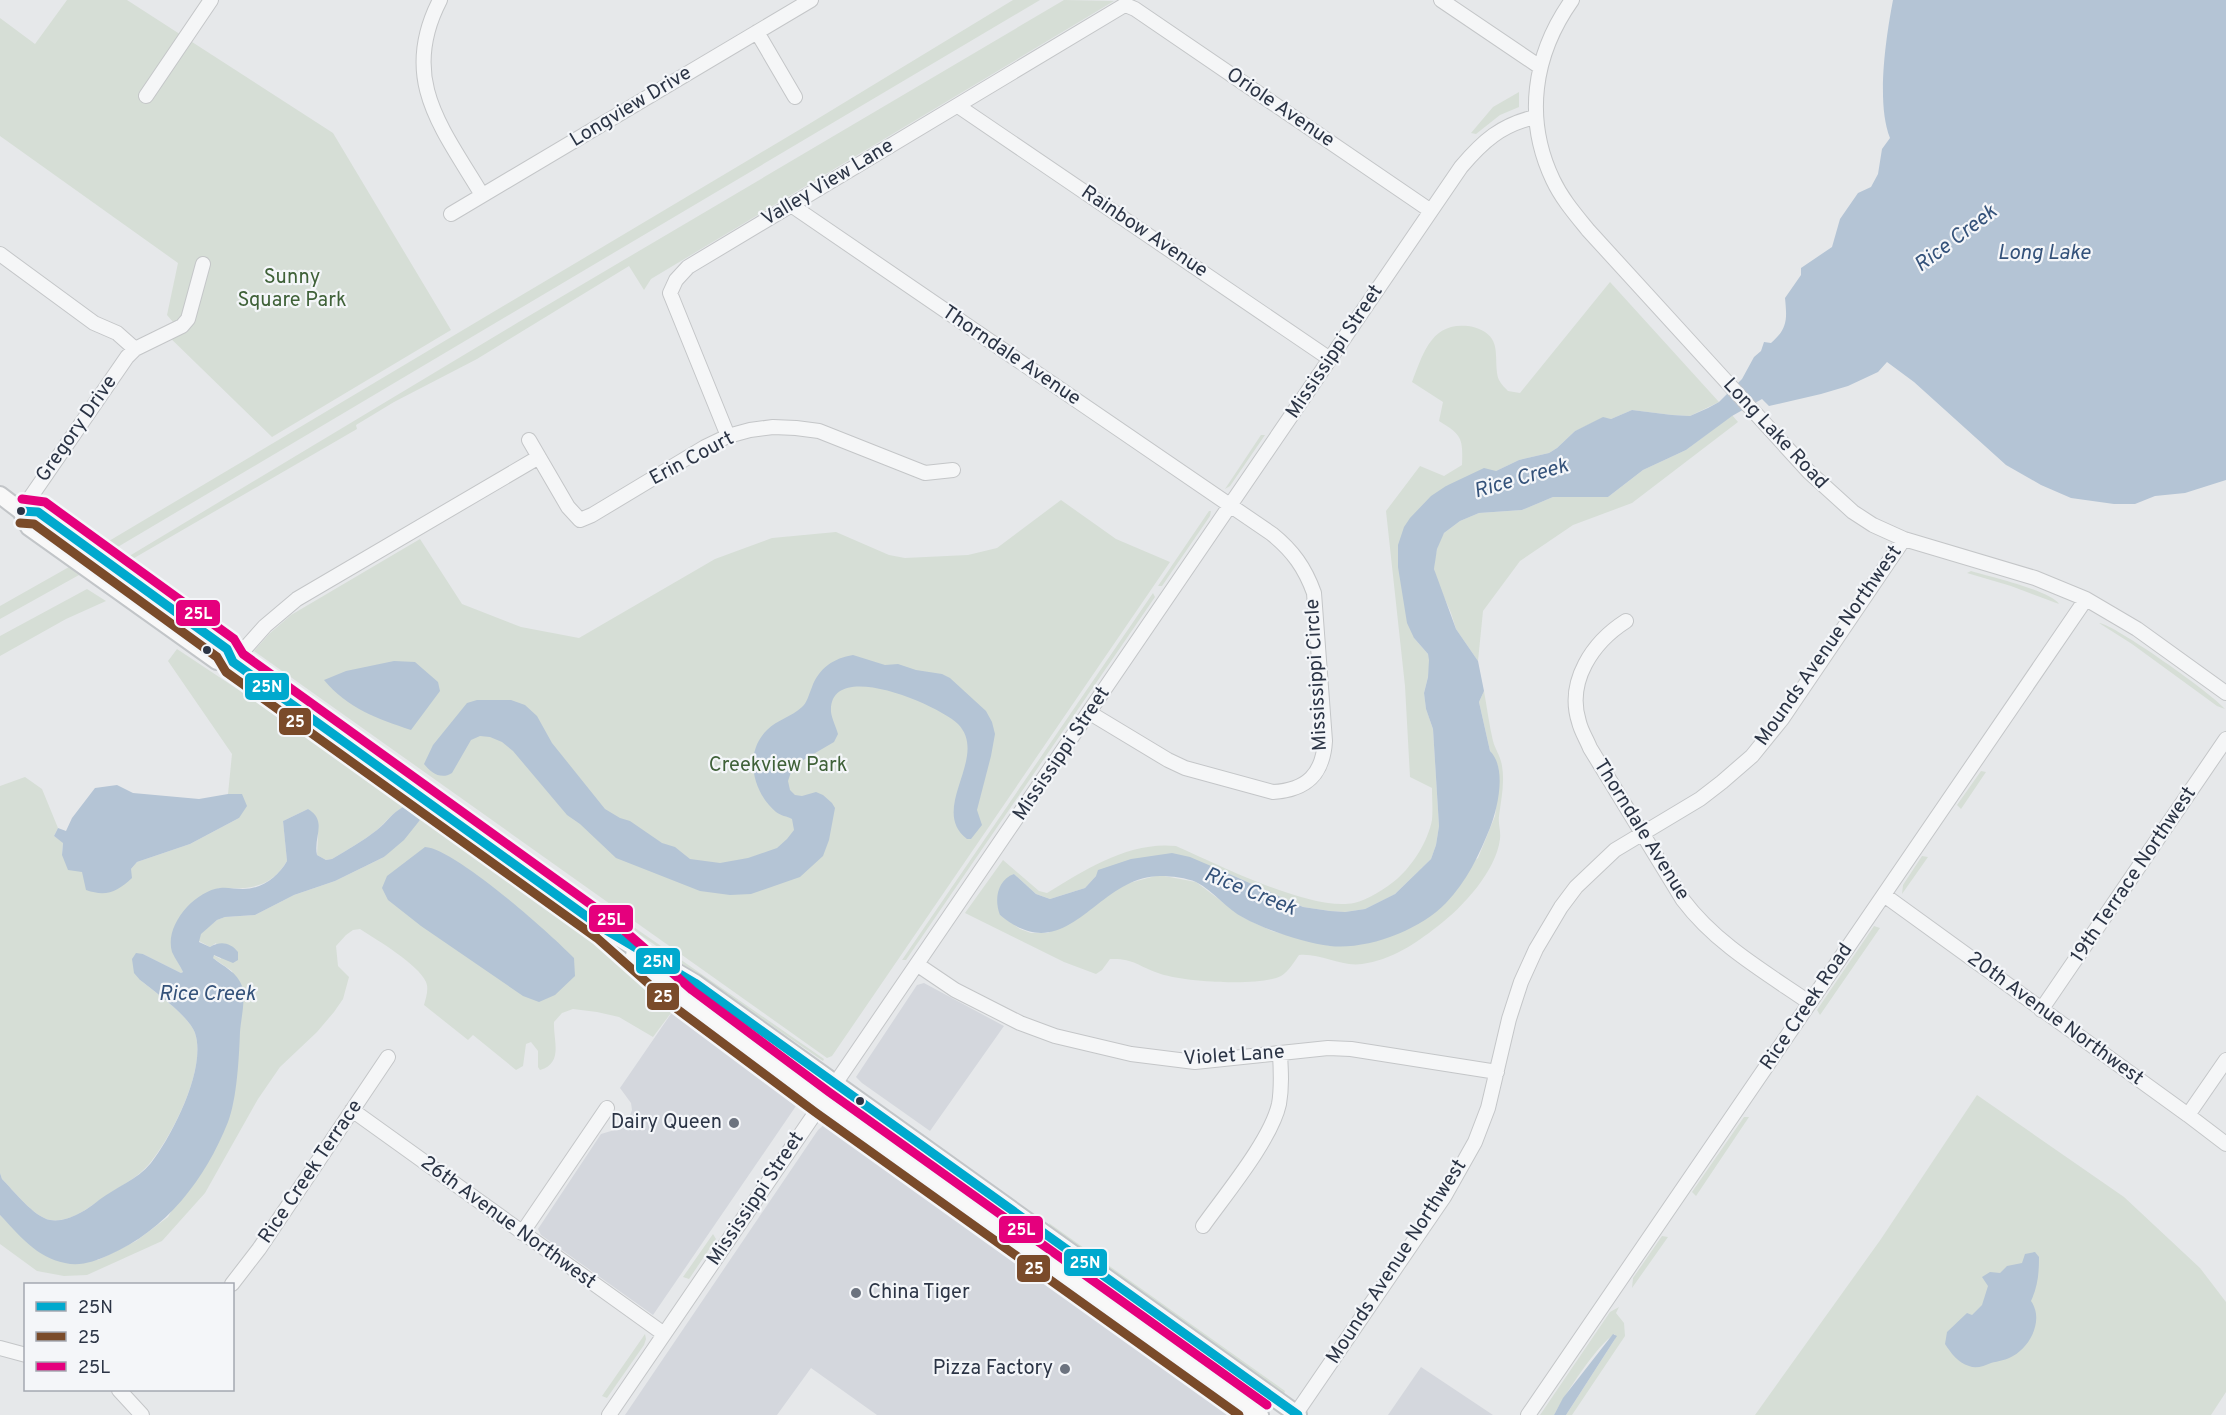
<svg xmlns="http://www.w3.org/2000/svg" width="2226" height="1415" viewBox="0 0 2226 1415" font-family="Overpass,sans-serif">
  <style>
    .built { fill: #d4d7dd }
    .green { fill: #d6ded6 }
    .water { fill: #b4c4d5 }
    .lines { fill: none; stroke-linecap: round; stroke-linejoin: round }
    .minor-casing { stroke: #c4c6c8; stroke-width: 16 }
    .major-casing { stroke: #c2c5c8; stroke-width: 20 }
    .minor { stroke: #f5f6f7; stroke-width: 14 }
    .major { stroke: #f8f8f8; stroke-width: 16 }
    .bus-1-casing { stroke: #f4f6f9; stroke-width: 14 }
    .bus-2-casing { stroke: #f4f6f9; stroke-width: 14 }
    .bus-3-casing { stroke: #f4f6f9; stroke-width: 14 }
    .bus-1 { stroke: #00a9ce; stroke-width: 9 }
    .bus-2 { stroke: #7a4b2a; stroke-width: 9 }
    .bus-3 { stroke: #e5007d; stroke-width: 9 }
    .bus-dot { fill: #2b3445; stroke: #f4f6f9; stroke-width: 2 }
    .poi-dot { fill: #6c737f; stroke: #f4f6f9; stroke-width: 2 }
    .labels { text-anchor: middle; dominant-baseline: central; stroke-width: 4.5; stroke-linejoin: round; paint-order: stroke }
    .street-label { font-size: 20px; fill: #2b3445; stroke: #f4f6f9 }
    .park-label { font-size: 20px; fill: #3f6138; stroke: #f4f6f9 }
    .poi-label { font-size: 20px; fill: #2b3445; stroke: #f4f6f9; text-anchor: end }
    .water-label { font-size: 21px; font-style: italic; fill: #34527a; stroke: #f4f6f9 }
    .line-badge { stroke: #f4f6f9; stroke-width: 2 }
    .badge-label { font-size: 16px; text-anchor: middle; font-weight: bold; fill: #fff }
  </style>
  <rect width="100%" height="100%" fill="#e6e8ea"/>
  <!-- built -->
  <path class="built" d="M924,983L1004,1026L930,1131L862,1083L856,1077L917,985Z
    M677,1005L785,1085L782,1090L794,1097L798,1103L653,1315L541,1235L538,1229L601,1134L621,1128L628,1121L632,1110L631,1103L620,1088Z
    M825,1124L1036,1273L1233,1415H877L811,1368L777,1415H625L818,1130Z
    M1421,1367L1493,1415H1388Z"/>
  <!-- green -->
  <path class="green" d="M67,0H127L333,133L451,330L272,437L161,329L171,325L173,322L167,315L178,263L0,136V18L35,44Z
    M1013,0H1040L116,548L109,541L809,124Z
    M1064,0L1114,1L651,279L644,290L629,266L477,359L394,402L356,425L357,429L129,561L126,558L517,323Z
    M1519,92V107L1500,115L1476,134L1471,133L1493,107Z
    M1610,282L1719,402L1690,416L1672,415L1632,410L1611,419L1603,418L1575,431L1557,448L1549,453L1519,460L1496,471L1446,486L1414,638L1428,654L1430,660L1428,677L1424,693L1426,709L1433,729L1439,826L1436,845L1431,859L1395,894L1365,909L1345,912L1330,911L1303,907L1225,872L1096,876L1085,888L1050,899L1036,894L1014,874L1000,915L1020,929L1031,933H1048L1116,889L1129,883L1159,875L1196,882L1244,918L1272,931L1330,946L1363,944L1478,858L1495,816L1499,785L1498,766L1490,751L1479,702L1484,691C1487,708 1489,724 1493,741C1495,749 1501,757 1502,766C1505,783 1501,800 1499,816C1498,824 1501,831 1500,839C1496,871 1463,907 1438,926C1415,944 1391,960 1362,964C1340,967 1321,953 1299,955C1294,962 1288,972 1281,976C1260,987 1181,982 1158,973C1138,966 1133,958 1110,959L1102,970L1096,974L1064,962L965,913L1003,860L1039,891L1047,893C1086,869 1130,841 1176,846C1217,864 1311,912 1354,903C1368,900 1386,888 1397,879C1413,865 1428,841 1432,820C1433,810 1432,798 1432,788L1410,777L1405,686L1386,511L1420,466L1444,476L1462,465C1463,438 1462,435 1439,421L1443,402L1412,382C1423,354 1431,322 1468,326C1477,327 1488,332 1492,339C1499,350 1494,368 1499,380C1501,384 1505,388 1508,391L1520,393Z
    M1732,415L1738,422L1632,503L1573,525L1520,561L1483,611L1478,661L1456,629L1451,613L1436,579L1434,569L1435,558L1439,540L1444,533L1460,521L1479,513L1522,510L1553,497H1608L1643,470L1686,450Z
    M1261,435H1265L1230,486L1225,489Z
    M1061,500L1116,539L1170,562L832,1056L827,1058L254,651L269,634L291,615L420,539L462,604L521,627L579,638L715,559L772,538L836,532L889,555L905,558L968,555L997,548Z
    M1209,511H1211L1210,516L1162,586H1158Z
    M69,567L79,575L0,619V606Z
    M1971,571C1988,576 2051,591 2059,604L2011,586L1967,573Z
    M87,589L106,601L66,619L0,656V636Z
    M1153,593L1155,597L906,960H902Z
    M2099,623C2114,624 2214,695 2225,709L2217,706L2132,644Z
    M177,649L332,752L521,886L677,1005L653,1037L619,1017L597,1012L573,1009L562,1013L554,1022C553,1040 564,1063 540,1070L538,1067V1051L531,1042L526,1044L523,1066L516,1070L473,1035L468,1040L424,1005C426,998 429,989 426,982C418,964 377,940 360,929L353,930L346,935L336,946L338,966L349,977L343,999L334,1012L317,1032L280,1067L258,1099L205,1193L162,1241L87,1275L64,1276L37,1271L0,1244V1215L21,1236L98,1260L136,1241L168,1217L233,1104L242,1003L232,971L213,958V955L221,959L216,943L210,947L199,941L200,934L217,920L225,917L255,915L294,895L335,881L384,857L420,820L403,808C392,813 386,822 377,830C363,841 347,850 332,859L326,860L317,855L318,835L308,809L283,821L287,861C270,889 249,889 219,888L176,925L172,950L183,972L181,973L143,954L140,980C154,991 189,1016 195,1033C207,1068 172,1136 150,1163C138,1178 119,1187 103,1198C88,1208 70,1223 50,1220C34,1217 13,1190 2,1179L0,1173V786L25,777L42,789L58,828L54,836L63,842L62,855L131,869L137,862L190,844L239,818L241,794H228L232,754L168,661Z
    M255,656L553,871L824,1059L823,1061L539,865L258,664Z
    M1981,771L1986,772L1961,809L1957,805Z
    M1922,856L1928,857L1902,894L1903,885Z
    M1874,926L1880,928L1820,1015L1817,1010Z
    M1977,1095L2124,1197L2200,1268L2226,1302V1392L2211,1415H1755L1881,1239Z
    M1744,1117H1749L1696,1196L1692,1192Z
    M1049,1223L1285,1391L1284,1394L1050,1228Z
    M713,1234L716,1239L689,1279L683,1277Z
    M1662,1236L1668,1237L1632,1288L1633,1278Z
    M1619,1307L1616,1313L1624,1323L1625,1336L1572,1415H1566L1615,1339V1334C1598,1343 1564,1396 1554,1415H1540L1610,1312Z
    M645,1334L646,1339L644,1345L607,1398L602,1396Z"/>
  <!-- water -->
  <path class="water" d="M1893,0H2226V480L2185,493L2155,496L2135,504H2114L2071,498L2041,485L2006,465L1914,382L1887,362L1878,372L1848,386L1821,394L1769,406L1762,399L1732,416L1686,450L1643,470L1608,497H1553L1522,510L1479,513L1460,521L1444,533L1437,549L1434,569L1456,629L1478,661L1484,691L1479,702L1490,751C1507,768 1498,807 1490,828C1479,855 1467,881 1446,903C1420,930 1368,950 1330,946C1305,943 1266,930 1244,918C1226,909 1214,891 1196,882C1187,878 1171,876 1161,876C1096,875 1068,972 1000,915C994,900 997,880 1014,874L1036,894L1050,899L1085,888L1096,876L1098,870L1131,859L1172,853L1190,857L1225,872L1303,907L1330,911L1345,912L1365,909L1395,894L1431,859L1436,845L1439,826L1433,729L1426,709L1424,693L1428,677L1429,660L1428,654L1414,638L1407,623L1398,567V545L1404,527L1410,518L1431,496L1446,486L1484,468L1496,471L1519,460L1549,453L1557,448L1575,431L1603,417L1611,419L1632,410L1672,415L1690,416L1708,408L1719,402L1742,379L1754,357L1761,351L1764,342L1771,343C1788,328 1787,319 1785,298L1801,275V268L1832,247L1840,219L1858,193L1871,187L1878,174L1882,149L1890,138C1876,103 1886,37 1893,0Z
    M853,655L885,665L898,664L916,670L942,674L950,678L986,711L992,722L995,734L991,756L977,810L982,825L971,839H967C928,809 990,757 958,724C939,705 828,657 831,712C832,719 836,727 838,734L834,742L793,766L788,781L790,790L795,795L802,796L816,792L823,795L832,803L835,808L829,840L823,856L800,877L751,894L730,895L700,891L616,858L580,824L567,815L513,751L502,742L490,737L480,736L471,740L452,773C441,780 431,773 424,764L433,745L467,703L477,700H511L525,705L537,716L552,743L605,809L620,818L630,821L662,843L675,847L690,859L720,863L748,858L777,848L787,839L794,830L792,819C787,816 781,816 776,812C753,793 743,753 767,730C777,720 791,717 802,707C807,703 809,694 812,687C819,668 834,658 853,655Z
    M394,661L415,662L438,682L440,691L411,730C378,719 347,708 324,680L346,671Z
    M117,785L133,793L199,799L228,794H242L247,806L239,818L190,844L137,862L131,869L132,878C117,892 106,897 86,890L82,872L68,870L62,855L63,843L54,836L58,828L66,831L72,818L95,788Z
    M403,807L420,820L404,840L384,857L335,881L294,895L255,915L225,917L217,920L201,934L199,942L210,947C220,941 230,942 238,952V960L233,963L216,956L214,955L213,958C224,967 237,972 242,986C246,999 241,1018 240,1032C239,1057 237,1099 228,1122C205,1180 166,1230 109,1255C95,1261 80,1267 65,1263C37,1258 18,1234 0,1215V1173L2,1179C13,1190 34,1217 50,1220C67,1223 87,1210 99,1200C116,1187 137,1180 151,1163C172,1136 207,1068 195,1033C189,1016 154,991 140,980L134,973L132,959L136,953L143,954L181,973L183,972C180,965 175,959 172,952C164,925 195,891 220,888C227,887 235,889 243,889C262,889 278,877 287,861L283,821L308,809C328,821 313,837 317,855L326,860L332,859C347,850 363,841 377,830C387,822 392,813 403,807Z
    M425,847C454,848 551,934 574,958L575,976L555,995L539,1002L523,996L421,926L388,900L382,888L387,876Z
    M2035,1252L2039,1257C2039,1273 2038,1286 2031,1301C2044,1319 2031,1346 2013,1356C2007,1360 1998,1361 1991,1363C1984,1366 1976,1369 1969,1366C1958,1363 1951,1353 1945,1344L1947,1332L1967,1313L1972,1315L1982,1305L1988,1286L1982,1277L1990,1272L2000,1273L2007,1266L2022,1263L2025,1254Z
    M1613,1334L1617,1336L1615,1339L1566,1415H1554L1563,1398Z"/>
  <g class="lines">
    <defs>
      <path id="minor" d="M440,0C399,79 442,128 482,195
        M1441,0L1540,67
        M1572,0C1533,55 1524,119 1553,180C1562,199 1575,214 1588,230L1809,472L1853,512L1873,525L1904,539L2035,578L2086,599L2137,629L2226,693
        M757,32L795,97
        M146,96L211,0
        M958,106L1330,359
        M791,205L1272,534C1293,551 1305,568 1314,593L1325,741C1323,774 1307,790 1273,792L1185,768L1168,760L1090,713
        M451,214L811,0
        M0,254L94,323L117,333L135,349L182,326L188,319L203,264
        M728,436L670,293L676,280L688,267L1123,6H1128L1135,9L1431,211
        M529,440L568,507L580,520L592,515L705,447L728,436L750,430L773,427L796,428L819,431L925,473L953,470
        M21,511L127,357L135,349
        M1626,621C1593,642 1566,681 1579,722C1581,731 1587,740 1590,748L1683,900C1716,944 1765,972 1810,1003
        M233,662L265,626L297,599L539,457
        M1884,895L2188,1115L2226,1144
        M918,965L955,990L1020,1023L1055,1036L1131,1054L1195,1062L1328,1048L1351,1049L1497,1072
        M2041,1010L2226,739
        M352,1110L664,1334
        M2188,1115L2226,1060
        M1203,1226C1225,1195 1271,1140 1279,1104C1282,1087 1281,1071 1280,1054
        M522,1233L607,1108
        M232,1284L259,1249L388,1057
        M0,1348L26,1355
        M119,1390L142,1415
        M609,1415L1461,167C1483,141 1501,125 1535,117
        M1295,1415L1444,1197L1475,1142L1488,1108L1509,1019L1521,982L1536,949L1561,907L1576,887L1615,850L1700,799L1722,782L1752,756L1782,719L1904,539
        M1528,1415L2086,599"/>
      <path id="major" d="M0,495L21,511L29,527L217,661L233,662
        M21,511L38,512L227,649L233,662L604,929L695,983L1298,1415
        M634,955L684,999L822,1102L1260,1415"/>
    </defs>
    <!-- minor casing -->
    <use href="#minor" class="minor-casing"/>
    <!-- major casing -->
    <use href="#major" class="major-casing"/>
    <!-- minor -->
    <use href="#minor" class="minor"/>
    <!-- major -->
    <use href="#major" class="major"/>
    <defs>
      <path id="bus-1" d="M21,511L38,512L227,649L233,662L604,929L695,983L1298,1415"/>
      <path id="bus-2" d="M20,523L34,524L217,657L226,672L597,938L677,1009L815,1112L1239,1415"/>
      <path id="bus-3" d="M22,499L45,502L234,639L243,654L611,919L692,990L829,1092L1267,1405"/>
    </defs>
    <!-- bus-1 casing -->
    <use href="#bus-1" class="bus-1-casing"/>
    <!-- bus-2 casing -->
    <use href="#bus-2" class="bus-2-casing"/>
    <!-- bus-3 casing -->
    <use href="#bus-3" class="bus-3-casing"/>
    <!-- bus-1 -->
    <use href="#bus-1" class="bus-1"/>
    <!-- bus-2 -->
    <use href="#bus-2" class="bus-2"/>
    <!-- bus-3 -->
    <use href="#bus-3" class="bus-3"/>
  </g>
  <!-- markers -->
  <g class="bus-dot">
    <circle cx="21" cy="511" r="5"/>
    <circle cx="207" cy="650" r="5"/>
    <circle cx="860" cy="1101" r="5"/>
  </g>
  <g class="poi-dot">
    <circle cx="734" cy="1123" r="6"/>
    <circle cx="856" cy="1293" r="6"/>
    <circle cx="1065" cy="1369" r="6"/>
  </g>
  <g class="labels">
    <!-- street labels -->
    <g class="street-label">
      <text transform="translate(631 107) rotate(-31)">Longview Drive</text>
      <text transform="translate(1280 108) rotate(34)">Oriole Avenue</text>
      <text transform="translate(828 183) rotate(-31)">Valley View Lane</text>
      <text transform="translate(1144 232) rotate(34)">Rainbow Avenue</text>
      <text transform="translate(1335 352) rotate(-56)">Mississippi Street</text>
      <text transform="translate(1011 356) rotate(34)">Thorndale Avenue</text>
      <text transform="translate(77 429) rotate(-55)">Gregory Drive</text>
      <text transform="translate(1775 434) rotate(47)">Long Lake Road</text>
      <text transform="translate(692 459) rotate(-28)">Erin Court</text>
      <text transform="translate(1829 646) rotate(-55)">Mounds Avenue Northwest</text>
      <text transform="translate(1317 675) rotate(-93)">Mississippi Circle</text>
      <text transform="translate(1062 754) rotate(-56)">Mississippi Street</text>
      <text transform="translate(1641 830) rotate(58)">Thorndale Avenue</text>
      <text transform="translate(2134 875) rotate(-56)">19th Terrace Northwest</text>
      <text transform="translate(1807 1007) rotate(-56)">Rice Creek Road</text>
      <text transform="translate(2055 1019) rotate(36)">20th Avenue Northwest</text>
      <text transform="translate(1234 1056) rotate(-4)">Violet Lane</text>
      <text transform="translate(311 1172) rotate(-56)">Rice Creek Terrace</text>
      <text transform="translate(756 1199) rotate(-56)">Mississippi Street</text>
      <text transform="translate(508 1223) rotate(36)">26th Avenue Northwest</text>
      <text transform="translate(1397 1262) rotate(-57)">Mounds Avenue Northwest</text>
    </g>
    <!-- park labels -->
    <g class="park-label">
      <text x="292" y="278">Sunny<tspan x="292" dy="23">Square Park</tspan></text>
      <text x="778" y="766">Creekview Park</text>
    </g>
    <!-- poi labels -->
    <g class="poi-label">
      <text x="722" y="1123">Dairy Queen</text>
      <text x="868" y="1293" text-anchor="start">China Tiger</text>
      <text x="1053" y="1369">Pizza Factory</text>
    </g>
    <!-- water labels -->
    <g class="water-label">
      <text transform="translate(1956 239) rotate(-37)">Rice Creek</text>
      <text x="2044" y="253">Long Lake</text>
      <text transform="translate(1521 479) rotate(-16)">Rice Creek</text>
      <text transform="translate(1250 892) rotate(22)">Rice Creek</text>
      <text x="207" y="994">Rice Creek</text>
    </g>
  </g>
  <g class="line-badge">
    <rect x="175" y="599" width="46" height="28" rx="6" fill="#e5007d"/>
    <rect x="244" y="672" width="46" height="29" rx="6" fill="#00a9ce"/>
    <rect x="278" y="707" width="34" height="29" rx="6" fill="#7a4b2a"/>
    <rect x="588" y="904" width="46" height="29" rx="6" fill="#e5007d"/>
    <rect x="635" y="947" width="46" height="28" rx="6" fill="#00a9ce"/>
    <rect x="646" y="982" width="34" height="29" rx="6" fill="#7a4b2a"/>
    <rect x="998" y="1215" width="46" height="29" rx="6" fill="#e5007d"/>
    <rect x="1063" y="1248" width="45" height="29" rx="6" fill="#00a9ce"/>
    <rect x="1016" y="1254" width="35" height="29" rx="6" fill="#7a4b2a"/>
  </g>
  <g class="badge-label">
    <text x="198" y="619">25L</text>
    <text x="267" y="692">25N</text>
    <text x="295" y="727">25</text>
    <text x="611" y="925">25L</text>
    <text x="658" y="967">25N</text>
    <text x="663" y="1002">25</text>
    <text x="1021" y="1235">25L</text>
    <text x="1085" y="1268">25N</text>
    <text x="1034" y="1274">25</text>
  </g>
  <!-- legend -->
  <rect x="24" y="1283" width="210" height="108" fill="#f4f6f9" stroke="#a4a8b1" stroke-width="1.5"/>
  <rect x="36" y="1302" width="30" height="9" fill="#00a9ce" stroke="#a4a8b1" stroke-width="1.5"/>
  <text x="78" y="1313" font-size="18" fill="#2b3445">25N</text>
  <rect x="36" y="1332" width="30" height="9" fill="#7a4b2a" stroke="#a4a8b1" stroke-width="1.5"/>
  <text x="78" y="1343" font-size="18" fill="#2b3445">25</text>
  <rect x="36" y="1362" width="30" height="9" fill="#e5007d" stroke="#a4a8b1" stroke-width="1.5"/>
  <text x="78" y="1373" font-size="18" fill="#2b3445">25L</text>
</svg>
